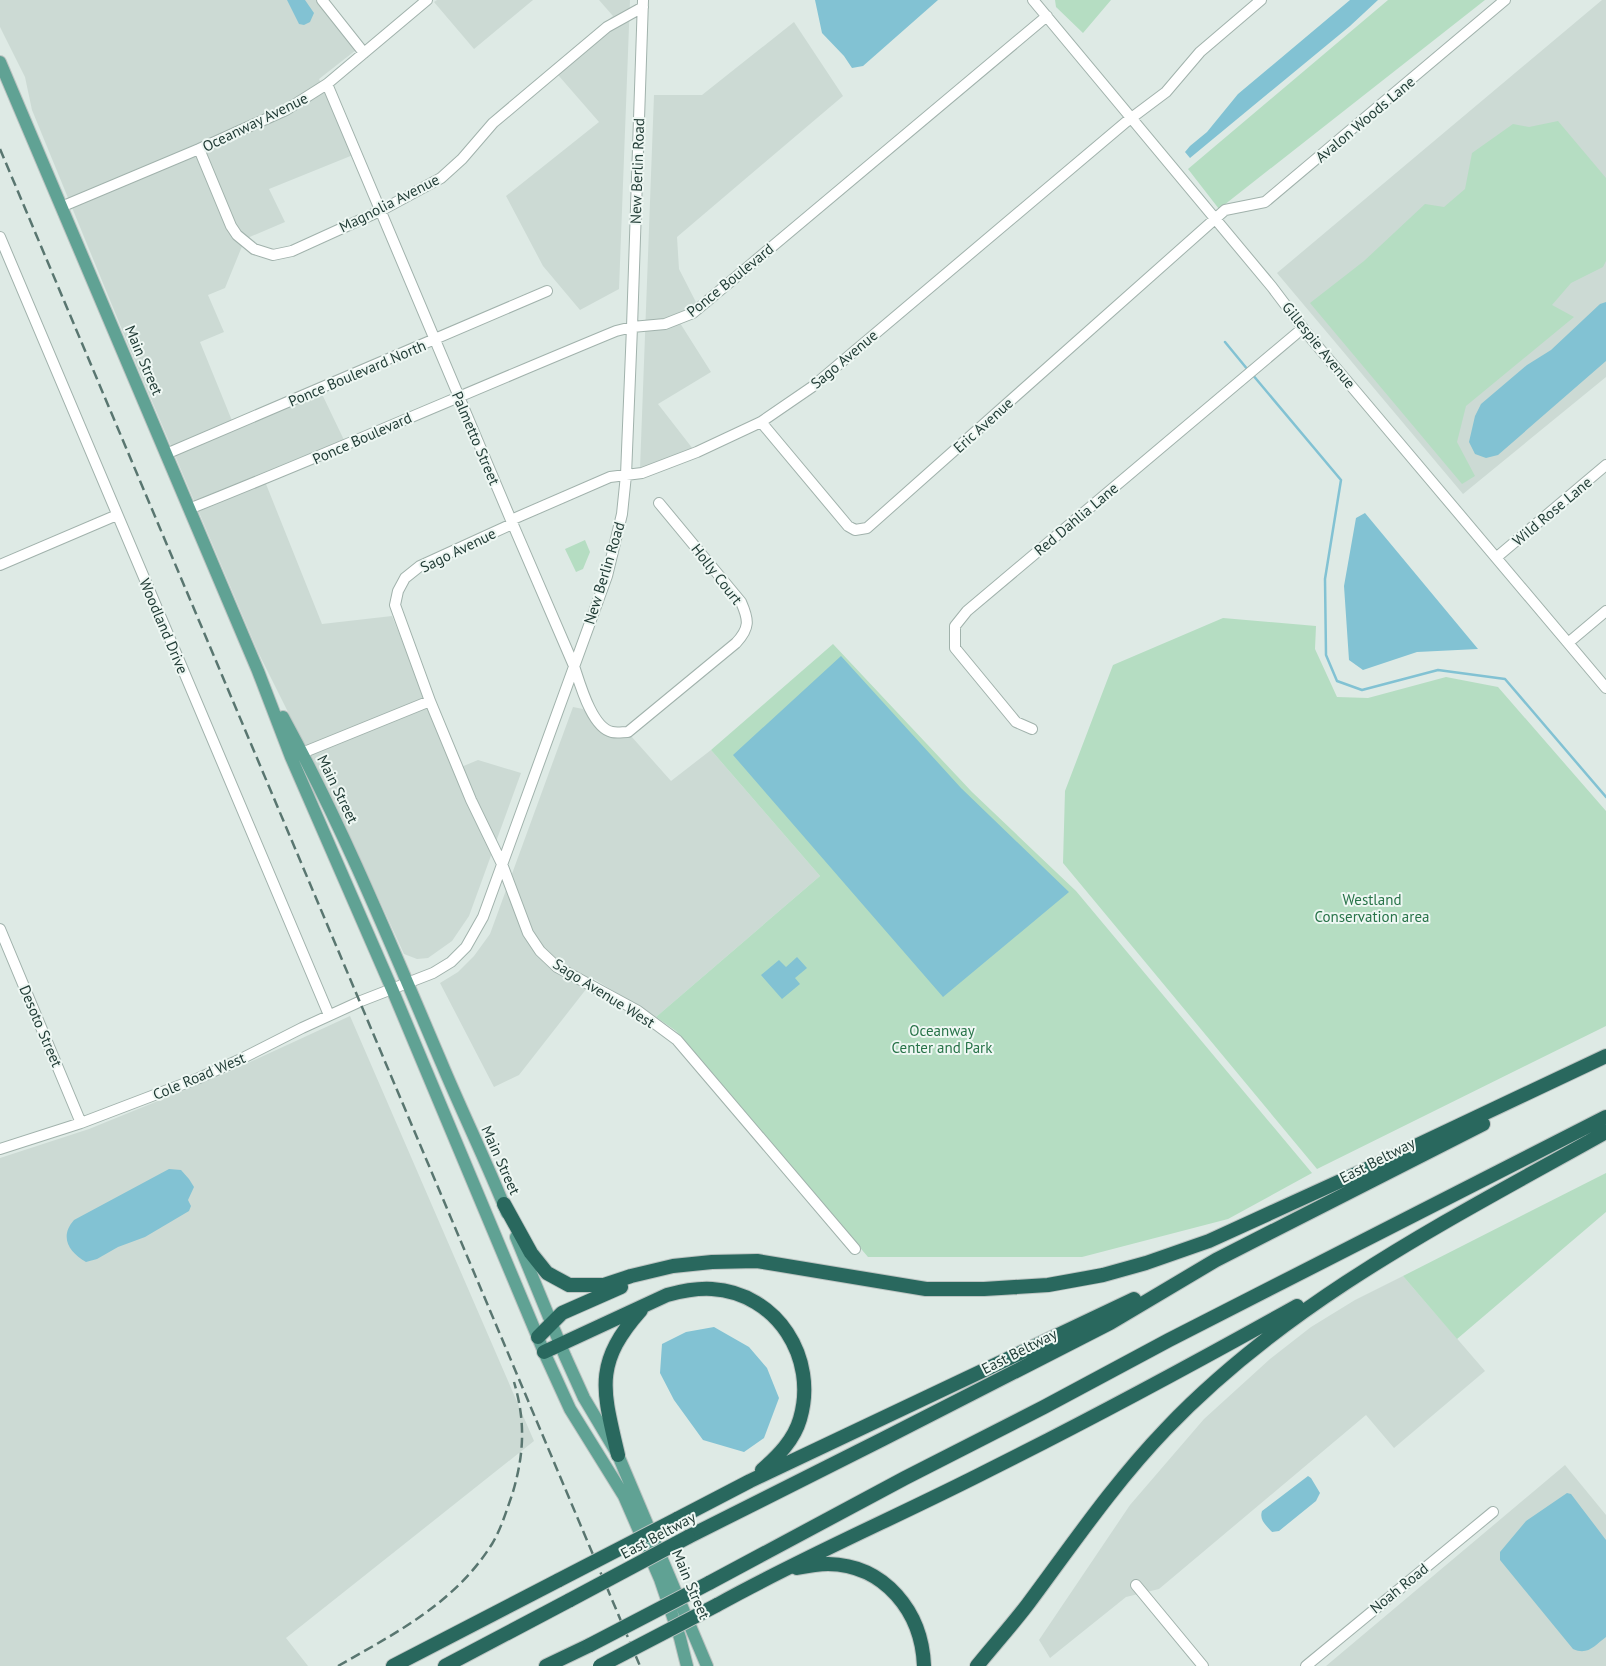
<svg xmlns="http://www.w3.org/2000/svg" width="1606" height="1666" viewBox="0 0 1606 1666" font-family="'PT Sans',sans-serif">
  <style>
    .built { fill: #ccdad4 }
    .green { fill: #b5ddc2 }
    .water { fill: #82c2d3 }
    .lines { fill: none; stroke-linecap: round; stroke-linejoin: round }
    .stream { stroke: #82c2d3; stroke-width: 2.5 }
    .minor-casing { stroke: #a1b2ac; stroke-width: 12 }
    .major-casing { stroke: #bcc4c2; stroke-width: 14 }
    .highway-casing { stroke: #bcc4c2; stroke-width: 16 }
    .minor { stroke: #fff; stroke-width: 10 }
    .major { stroke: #60a294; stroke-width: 12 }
    .highway { stroke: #29685e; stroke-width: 14 }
    .rail { stroke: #597670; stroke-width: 2.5; stroke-dasharray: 10 5; stroke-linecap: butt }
    .highway-bridge-casing { stroke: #bcc4c2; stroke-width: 16; stroke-linecap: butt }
    .highway-bridge { stroke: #29685e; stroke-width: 14 }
    .labels { text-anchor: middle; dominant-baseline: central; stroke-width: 4; stroke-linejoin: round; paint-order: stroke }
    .street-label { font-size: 15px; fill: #1f3a34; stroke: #eef7f3 }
    .park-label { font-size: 15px; fill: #277348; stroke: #eef7f3 }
  </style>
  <rect width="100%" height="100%" fill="#deeae5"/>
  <!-- built -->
  <path class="built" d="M0,0H316L356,50L319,79L353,155L269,189L285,222L245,239L225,288L208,295L224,332L200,342L235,428L321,392L344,440L262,474L322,624L392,616L454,770L478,760L521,773L469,916L452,941L428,958L417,959L404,954L350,836L258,652L130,349L32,110L25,77L0,27Z
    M437,0H533L474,49L434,2Z
    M599,0H630L619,289L580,310L543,266L506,196L599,122L552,68L613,16Z
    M1602,0H1606V377L1463,494L1277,273Z
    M794,22L843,96L677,237L679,269L701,312L680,323L711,372L658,404L693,449L640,469L654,95H702Z
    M573,707L583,709L598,729L612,736H631L671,781L711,750L820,876L656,1017L594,979L519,1075L494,1087L440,983L458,972L474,956L490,934Z
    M350,1016L534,1441L286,1638L308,1666H0V1158L89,1129L224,1074Z
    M1403,1276L1485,1371L1394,1448L1366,1415L1159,1589L1126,1597L1050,1658L1039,1640L1130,1505L1204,1419L1270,1359L1311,1327L1355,1300Z
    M1565,1465L1606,1515V1666H1326Z"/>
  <!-- green -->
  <path class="green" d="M1055,0H1111L1083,33L1056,7Z
    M1388,0H1485L1219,209L1188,169Z
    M1558,121L1606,178V261L1603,267L1571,283L1552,305L1574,317L1466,406L1457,442L1475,476L1462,484L1310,303L1364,261L1425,204L1444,207L1465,189L1472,153L1513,124L1529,127Z
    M585,540L590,552L583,569L576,572L565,549Z
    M1223,618L1316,626L1315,649L1337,697L1368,698L1446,677L1498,687L1606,811V1026L1317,1169L1063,863L1065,791L1113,665Z
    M833,644L972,792L1076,891L1312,1173L1228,1219L1082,1257H868L676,1031L656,1017L820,876L711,750Z
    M1606,1173V1212L1457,1339L1403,1276Z"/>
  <!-- water -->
  <path class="water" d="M287,0H305L314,13L310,22L304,25L299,24Z
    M815,0H938L863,66L852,68L844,56L822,33Z
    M1350,0H1378L1350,26L1190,158L1185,152L1190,146L1207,132L1238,94Z
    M1606,302V361L1498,455L1486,458L1475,454L1469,442L1475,416L1481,404L1527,365L1551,350L1600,304Z
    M1365,513L1478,649L1417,652L1363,670L1349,660L1344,586L1356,518Z
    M841,656L961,788L1069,892L943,997L733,755Z
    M797,957L807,968L795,978L800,984L782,999L761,975L779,960L786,967Z
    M169,1169L181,1170L189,1179L194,1187L188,1200L191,1206L189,1211L145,1237L118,1247L97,1259L86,1262C69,1252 59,1237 74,1220Z
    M714,1327L749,1347L767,1368L779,1398L764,1438L744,1452L703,1440L674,1400L660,1373L662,1344L686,1332Z
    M1308,1476L1311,1478L1320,1493L1316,1501L1279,1531L1272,1532C1266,1525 1259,1520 1262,1511Z
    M1567,1493L1571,1494L1606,1540V1637C1595,1645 1588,1656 1573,1649L1500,1560V1552L1526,1521Z"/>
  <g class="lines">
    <!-- stream -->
    <path class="stream" d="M1225,342L1248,370
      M1252,374L1341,480L1325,579L1326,655L1337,681L1362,690L1438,670L1505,679L1606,797"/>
    <defs>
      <path id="minor" d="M322,0L364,53
        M1033,0L1272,287L1309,336L1606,688
        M327,84L511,520L574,666C580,684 592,728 612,732C617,733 623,732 628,732L736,643C750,628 749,620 741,602L659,503
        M199,149L231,226L237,235L254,249L273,255L292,251L380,211L441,178L462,159L493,123L607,27L643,7
        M61,207L199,149L286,110L327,84L427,0
        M0,237L329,1015
        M761,422L848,526L855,530L867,528L1225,210L1265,202L1505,0
        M166,454L547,291
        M189,509C332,452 473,390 616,331L632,327L665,324L693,313L1047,16
        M511,520L610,477L642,473L697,452L761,422L812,387L1126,122L1166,92L1200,52L1261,0
        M512,524L420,566L405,578L398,591L395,605L430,701L471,800L502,864L528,933L540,951L557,967L638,1011L677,1040L855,1249
        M1497,557L1606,465
        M0,565L117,515
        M1568,643L1606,611
        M1032,729L1016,722L955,648V626L967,611L1303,328
        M302,753L430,701
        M0,929L81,1123
        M0,1149L81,1123L199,1078L239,1060L302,1028L361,1001L433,973L451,962L466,947L483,917L607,576L622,514L626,475L632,327L643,0
        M1136,1585L1203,1666
        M1306,1666L1493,1512"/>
      <path id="major" d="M0,62L258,671L291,757L392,989L544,1352L570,1409L624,1496L660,1579L680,1638L687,1666
        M283,717C344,829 392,947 442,1064C463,1114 487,1163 507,1213
        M516,1237L565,1356L584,1398L618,1455L707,1666"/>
      <path id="highway" d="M504,1204L531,1253L547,1273L569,1285H604L631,1276L673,1266L712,1262L757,1261L926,1289H984L1048,1285L1103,1275L1146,1263L1209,1241L1371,1167L1606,1056
        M538,1337L562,1313L621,1287
        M544,1352L667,1295C682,1291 697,1288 712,1289C777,1293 818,1358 800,1419C794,1440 778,1456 762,1470
        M618,1455C603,1390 593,1364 641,1310
        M677,1519L750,1481L1134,1299
        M688,1537L883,1439L1110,1323L1216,1260L1483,1124
        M797,1568C807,1566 818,1564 828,1564C885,1565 922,1612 924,1666
        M709,1583L905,1478L1044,1407L1169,1340L1606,1117
        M717,1605C805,1556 899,1516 989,1470C1093,1418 1195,1363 1297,1306
        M393,1666L559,1580
        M445,1666L570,1600
        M546,1666L590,1645
        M977,1666C994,1645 1012,1625 1028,1604C1072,1545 1114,1483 1166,1429C1290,1299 1451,1219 1606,1132"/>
    </defs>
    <!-- minor casing -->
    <use href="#minor" class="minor-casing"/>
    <!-- major casing -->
    <use href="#major" class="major-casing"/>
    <!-- highway casing -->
    <use href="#highway" class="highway-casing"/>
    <!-- minor -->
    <use href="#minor" class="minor"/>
    <!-- major -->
    <use href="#major" class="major"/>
    <!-- highway -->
    <use href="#highway" class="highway"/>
    <!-- rail -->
    <path class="rail" d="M0,149L640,1666
      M338,1666C396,1633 455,1603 492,1544C501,1529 506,1512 512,1495C524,1456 526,1422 514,1382"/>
    <defs>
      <path id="highway-bridge" d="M559,1580L677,1519
        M570,1600L688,1537
        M590,1645L709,1583
        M600,1666L717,1605"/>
    </defs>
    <!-- highway-bridge casing -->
    <use href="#highway-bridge" class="highway-bridge-casing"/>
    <!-- highway-bridge -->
    <use href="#highway-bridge" class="highway-bridge"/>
  </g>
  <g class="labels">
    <!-- street labels -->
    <g class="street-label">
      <text transform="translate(1365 119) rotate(-40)">Avalon Woods Lane</text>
      <text transform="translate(255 122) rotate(-26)">Oceanway Avenue</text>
      <text transform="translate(637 171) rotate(-88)">New Berlin Road</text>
      <text transform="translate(389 203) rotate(-27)">Magnolia Avenue</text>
      <text transform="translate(730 280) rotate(-39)">Ponce Boulevard</text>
      <text transform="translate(1319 345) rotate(51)">Gillespie Avenue</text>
      <text transform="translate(844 359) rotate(-40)">Sago Avenue</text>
      <text transform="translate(144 360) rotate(67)">Main Street</text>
      <text transform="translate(357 373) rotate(-23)">Ponce Boulevard North</text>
      <text transform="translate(983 425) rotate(-42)">Eric Avenue</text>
      <text transform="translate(362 438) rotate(-24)">Ponce Boulevard</text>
      <text transform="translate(476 438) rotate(67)">Palmetto Street</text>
      <text transform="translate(1552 511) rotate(-40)">Wild Rose Lane</text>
      <text transform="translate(1076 519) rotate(-40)">Red Dahlia Lane</text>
      <text transform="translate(458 550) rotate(-26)">Sago Avenue</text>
      <text transform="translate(604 573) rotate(-73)">New Berlin Road</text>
      <text transform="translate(717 574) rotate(52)">Holly Court</text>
      <text transform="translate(164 626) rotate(67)">Woodland Drive</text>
      <text transform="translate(338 789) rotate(64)">Main Street</text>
      <text transform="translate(604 993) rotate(32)">Sago Avenue West</text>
      <text transform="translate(41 1026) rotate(67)">Desoto Street</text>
      <text transform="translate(199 1076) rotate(-23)">Cole Road West</text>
      <text transform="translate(501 1160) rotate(66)">Main Street</text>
      <text transform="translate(1377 1160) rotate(-27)">East Beltway</text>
      <text transform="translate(1019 1351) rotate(-27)">East Beltway</text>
      <text transform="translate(658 1535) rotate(-28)">East Beltway</text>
      <text transform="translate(691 1584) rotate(67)">Main Street</text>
      <text transform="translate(1399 1588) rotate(-39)">Noah Road</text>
    </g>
    <!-- park labels -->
    <g class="park-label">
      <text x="1372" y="899">Westland<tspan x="1372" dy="17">Conservation area</tspan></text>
      <text x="942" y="1030">Oceanway<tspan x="942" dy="17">Center and Park</tspan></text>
    </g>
  </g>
</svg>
